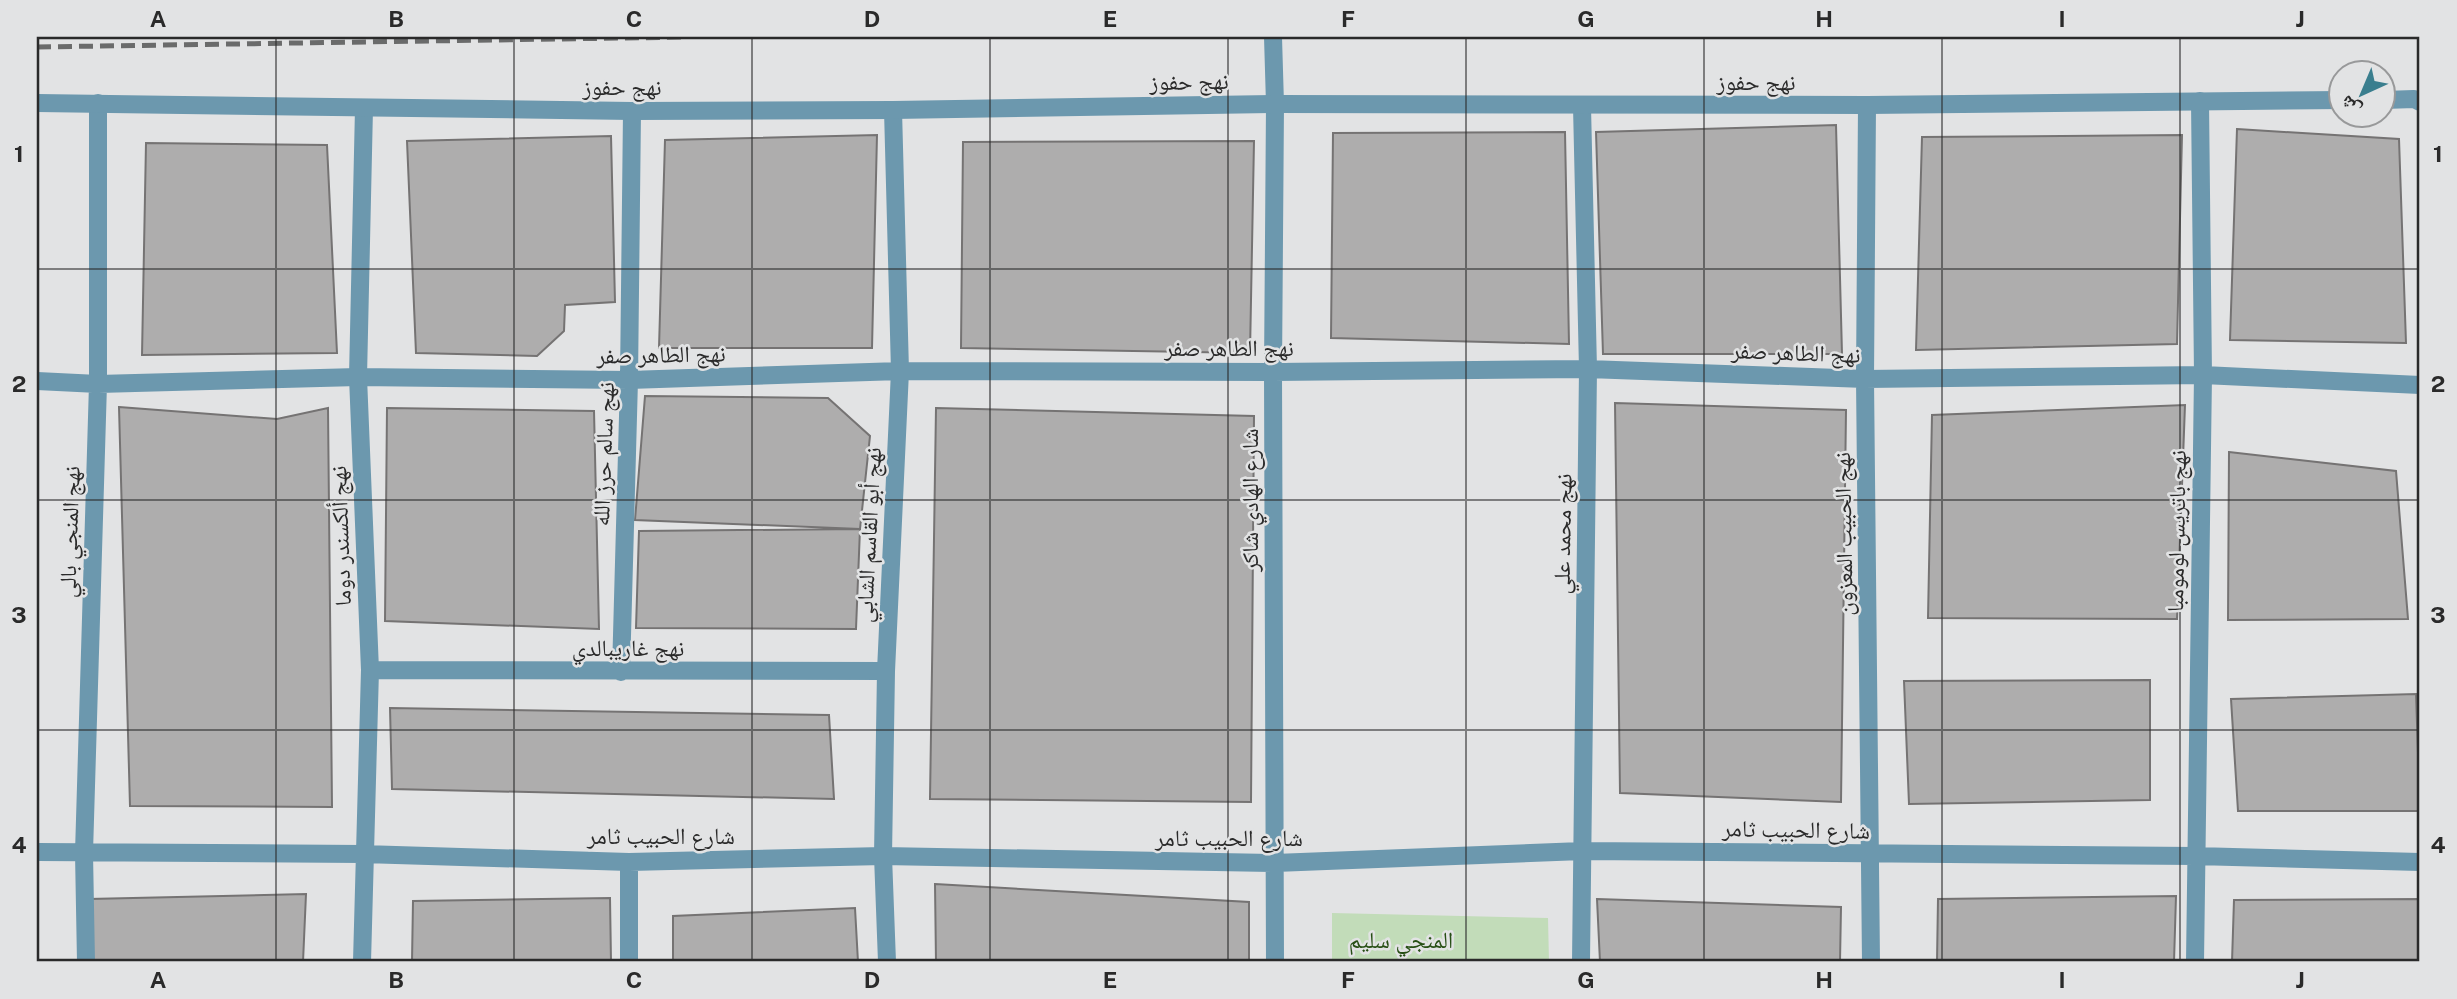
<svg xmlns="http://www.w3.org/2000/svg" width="2457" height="999" viewBox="0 0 2457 999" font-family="'Public Sans','Noto Naskh Arabic',sans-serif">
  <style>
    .green { fill: #c2dcb9 }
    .building { fill: #aeadad; stroke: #757373; stroke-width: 2 }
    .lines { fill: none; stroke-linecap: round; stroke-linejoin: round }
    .minor { stroke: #6c98ae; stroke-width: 18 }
    .tertiary { stroke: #6c98ae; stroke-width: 18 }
    .rail { stroke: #6a6b6b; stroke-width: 5; stroke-dasharray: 14 7; stroke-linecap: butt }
    .grid { fill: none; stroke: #2a2a2a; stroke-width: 2; stroke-opacity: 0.55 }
    .labels { text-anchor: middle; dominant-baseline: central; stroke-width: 5; stroke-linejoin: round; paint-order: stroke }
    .street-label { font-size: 23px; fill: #2a2a2a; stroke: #e2e3e4 }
    .park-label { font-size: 23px; fill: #274f15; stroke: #e2e3e4 }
    .neatline { fill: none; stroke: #2a2a2a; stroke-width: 2.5 }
    .grid-label { font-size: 23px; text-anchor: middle; font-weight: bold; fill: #2a2a2a }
  </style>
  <rect width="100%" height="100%" fill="#e2e3e4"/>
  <!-- green -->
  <path class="green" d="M1332,913L1548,918L1549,962H1332Z"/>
  <!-- building -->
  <path class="building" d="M1836,125L1842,354H1603L1596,132Z
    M2237,129L2399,139L2406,343L2230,340Z
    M1565,132L1569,344L1331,338L1333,133Z
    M877,135L872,348H659L665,140Z
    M2182,135L2177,344L1916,350L1922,137Z
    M611,136L615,302L565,305L564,331L537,356L416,353L407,141Z
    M1254,141L1250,353L961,348L963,142Z
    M146,143L327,145L337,353L142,355Z
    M645,396L828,398L870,436L860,529L635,520Z
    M1615,403L1846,410L1841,802L1620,793Z
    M2185,405L2177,619L1928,618L1932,415Z
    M119,407L277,419L328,408L332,807L130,806Z
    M387,408L594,411L599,629L385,621Z
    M936,408L1254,416L1251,802L930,799Z
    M2229,452L2396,471L2408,619L2228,620Z
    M860,529L856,629L636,628L639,531Z
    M2150,680V800L1909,804L1904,681Z
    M2416,694L2420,811H2238L2231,699Z
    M390,708L829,715L834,799L392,789Z
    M935,884L1249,902V962H936Z
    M306,894L303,962H93L89,899Z
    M2176,896L2174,962H1937L1938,899Z
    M610,898L611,962H412L413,901Z
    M1597,899L1841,907L1840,962H1600Z
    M2420,899V962H2232L2234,900Z
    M855,908L858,962H673V916Z"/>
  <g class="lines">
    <!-- minor -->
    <path class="minor" d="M1273,37L1275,104L1273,372L1275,962
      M1867,105L1865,379L1871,962
      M37,381L98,384L358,377L629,380L900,371L1273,372L1588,369L1865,379L2203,375L2420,385
      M370,670L886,671
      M621,672L629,380L632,111
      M37,852L363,854L629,862L883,856L1275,863L1582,851L2196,856L2420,862
      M86,962L84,853L98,384V103
      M362,962L370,670L358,377L364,108
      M629,962V862
      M887,962L883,856L886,671L900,371L893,110
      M1581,962L1588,369L1582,106
      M2195,962L2203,375L2200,101"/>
    <!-- tertiary -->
    <path class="tertiary" d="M2384,100L2414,99L2420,102
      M37,103L632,111L893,110L1275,104L1867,105L2342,100"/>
    <!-- rail -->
    <path class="rail" d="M37,47L687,37"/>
  </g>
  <!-- grid -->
  <path class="grid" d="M276,37V962M514,37V962M752,37V962M990,37V962M1228,37V962M1466,37V962M1704,37V962M1942,37V962M2180,37V962M37,269H2420M37,500H2420M37,730H2420"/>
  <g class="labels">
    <!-- street labels -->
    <g class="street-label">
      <text transform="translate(1189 81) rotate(-1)">نهج حفوز</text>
      <text x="1756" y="81">نهج حفوز</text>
      <text x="622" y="86">نهج حفوز</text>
      <text x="1229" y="347">نهج الطاهر صفر</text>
      <text transform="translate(1796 352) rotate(2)">نهج الطاهر صفر</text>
      <text transform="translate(661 354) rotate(-1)">نهج الطاهر صفر</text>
      <text transform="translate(603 454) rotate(-88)">نهج سالم حرز الله</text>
      <text transform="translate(1249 500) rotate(-90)">شارع الهادي شاكر</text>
      <text transform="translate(2176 531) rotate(-89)">نهج باتريس لومومبا</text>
      <text transform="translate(69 532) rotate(-88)">نهج المنجي بالي</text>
      <text transform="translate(1562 534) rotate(-89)">نهج محمد علي</text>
      <text transform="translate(1843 534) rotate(-91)">نهج الحبيب المعزون</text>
      <text transform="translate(868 535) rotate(-87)">نهج أبو القاسم الشابي</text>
      <text transform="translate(340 536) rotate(-92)">نهج ألكسندر دوما</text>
      <text x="628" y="647">نهج غاريبالدي</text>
      <text transform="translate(1796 829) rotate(1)">شارع الحبيب ثامر</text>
      <text x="661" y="835">شارع الحبيب ثامر</text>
      <text x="1229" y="837">شارع الحبيب ثامر</text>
    </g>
    <!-- park labels -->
    <g class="park-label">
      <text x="1401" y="939">المنجي سليم</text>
    </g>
  </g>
  <!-- border -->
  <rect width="2457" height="999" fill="none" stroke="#e2e3e4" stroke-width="77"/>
  <!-- north arrow -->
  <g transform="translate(2362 94) rotate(224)"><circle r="33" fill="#e2e3e4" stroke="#98999a" stroke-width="2"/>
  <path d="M0-5L12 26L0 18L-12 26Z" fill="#3a7e8e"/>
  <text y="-10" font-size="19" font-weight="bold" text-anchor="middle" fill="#2a2a2a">ش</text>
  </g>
  <rect x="38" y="38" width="2380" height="922" class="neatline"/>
  <g class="grid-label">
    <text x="158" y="27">A</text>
    <text x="396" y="27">B</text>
    <text x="634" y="27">C</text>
    <text x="872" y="27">D</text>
    <text x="1110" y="27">E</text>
    <text x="1348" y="27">F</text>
    <text x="1586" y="27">G</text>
    <text x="1824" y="27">H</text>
    <text x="2062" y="27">I</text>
    <text x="2300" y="27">J</text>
    <text x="19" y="162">1</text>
    <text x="2438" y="162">1</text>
    <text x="19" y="392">2</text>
    <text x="2438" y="392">2</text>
    <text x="19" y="623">3</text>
    <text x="2438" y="623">3</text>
    <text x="19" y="853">4</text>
    <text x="2438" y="853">4</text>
    <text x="158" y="988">A</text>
    <text x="396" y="988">B</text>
    <text x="634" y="988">C</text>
    <text x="872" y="988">D</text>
    <text x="1110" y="988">E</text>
    <text x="1348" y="988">F</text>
    <text x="1586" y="988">G</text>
    <text x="1824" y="988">H</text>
    <text x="2062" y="988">I</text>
    <text x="2300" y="988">J</text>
  </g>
</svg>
